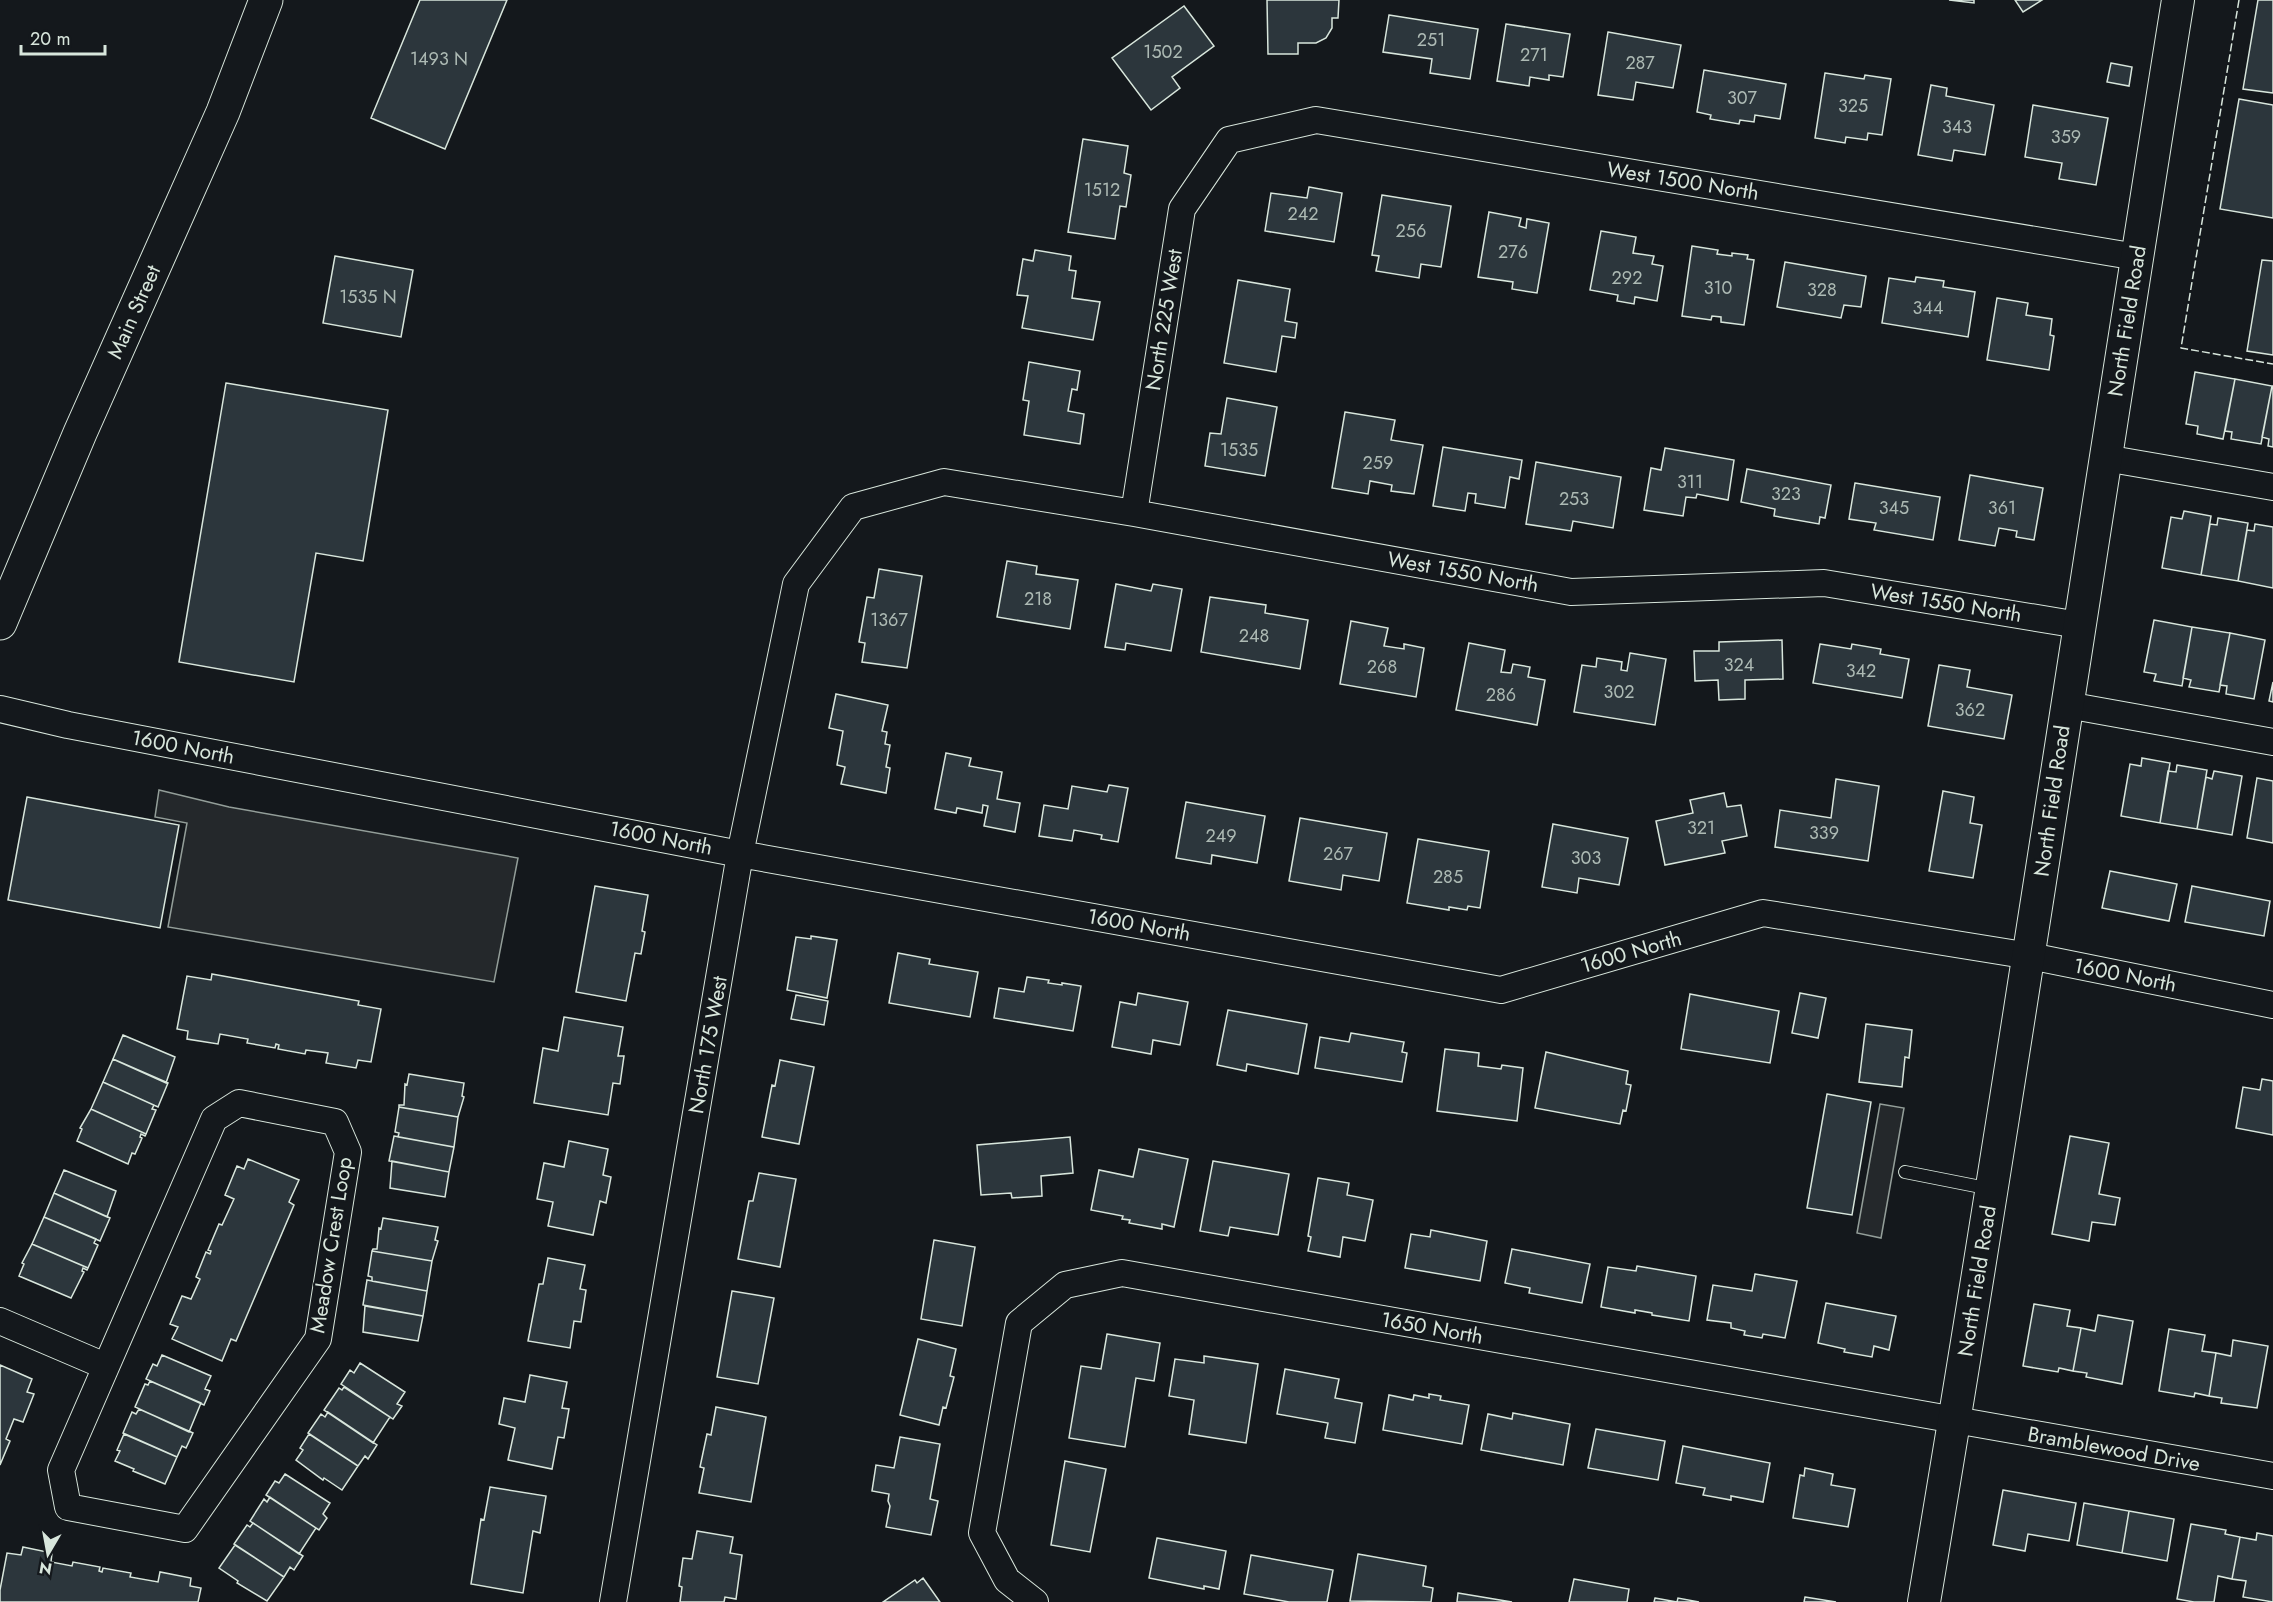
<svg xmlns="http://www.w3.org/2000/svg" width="2273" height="1602" viewBox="0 0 2273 1602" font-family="Jost,sans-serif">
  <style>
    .parking { fill: #24282b; stroke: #939e99; stroke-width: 1.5 }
    .building { fill: #2c363c; stroke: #d8e6dc; stroke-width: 1.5 }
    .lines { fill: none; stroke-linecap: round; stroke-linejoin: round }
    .service-casing { stroke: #d8e6dc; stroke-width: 14 }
    .minor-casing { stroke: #d8e6dc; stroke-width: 28 }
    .tertiary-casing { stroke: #d8e6dc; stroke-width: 34 }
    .primary-casing { stroke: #d8e6dc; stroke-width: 35 }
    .service { stroke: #14181c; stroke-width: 12 }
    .minor { stroke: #14181c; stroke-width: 26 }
    .tertiary { stroke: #14181c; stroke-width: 32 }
    .primary { stroke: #14181c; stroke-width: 33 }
    .fence { stroke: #d8e6dc; stroke-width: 1.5; stroke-dasharray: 8 3; stroke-linecap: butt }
    .labels { text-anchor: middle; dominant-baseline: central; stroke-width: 4.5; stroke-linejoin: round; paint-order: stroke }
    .number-label { font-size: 18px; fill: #adbab4 }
    .street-label { font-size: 21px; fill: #d8e6dc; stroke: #14181c }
  </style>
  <rect width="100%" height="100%" fill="#14181c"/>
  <!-- parking -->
  <path class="parking" d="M159,790L229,807L518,858L494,982L168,927L187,823L155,817Z
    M1880,1104L1904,1108L1881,1238L1857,1233Z"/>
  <!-- building -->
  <path class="building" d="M420,0H507L445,149L371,118Z
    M1267,0H1339L1338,18H1332V28L1326,38L1316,43H1298V54H1268Z
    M1949,0H1974V3Z
    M2015,0H2042L2023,12Z
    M2258,0H2273V93L2243,89Z
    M1184,6L1214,46L1172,77L1180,88L1151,110L1112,58Z
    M1389,15L1478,29L1470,79L1430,73L1432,59L1383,52Z
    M1506,24L1570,34L1563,77L1549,75V80L1530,77L1529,86L1497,81Z
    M1608,32L1681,45L1673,88L1636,82L1633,100L1598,95Z
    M2111,63L2132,67L2129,86L2107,82Z
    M1704,70L1786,84L1780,119L1755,115L1754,122L1740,120L1739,124L1710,119L1711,115L1697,112Z
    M1825,73L1864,79L1865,75L1891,79L1882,135L1868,133L1867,140L1846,137L1845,143L1815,138Z
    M1931,85L1947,88L1946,96L1994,105L1985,155L1954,150L1952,161L1918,155Z
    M2239,99L2273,105V218L2220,209Z
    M2033,105L2108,118L2096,185L2059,179L2062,163L2025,157Z
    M1083,139L1128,146L1124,173L1131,175L1126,207L1120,206L1115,239L1068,232Z
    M1309,187L1342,193L1334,242L1265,231L1271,193L1307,198Z
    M1382,195L1451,206L1441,267L1421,264L1419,278L1376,271L1379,256L1372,255Z
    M1489,212L1521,218L1519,226L1526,228L1527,219L1549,223L1537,293L1512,289L1513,282L1478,277Z
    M1601,231L1636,237L1633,253L1654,256L1652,264L1663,266L1657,301L1635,297L1634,304L1617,301L1618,295L1590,290Z
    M1692,246L1718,250L1717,254L1732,256V253L1748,255L1747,259L1754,260L1744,325L1721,322V317L1712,316L1711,320L1682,316Z
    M1035,250L1071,256L1069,270L1076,271L1072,298L1100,302L1093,340L1022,328L1028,296L1017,295L1023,259L1033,261Z
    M335,256L413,270L401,337L323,323Z
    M2262,260L2273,261V355L2247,351Z
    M1785,262L1866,276L1861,307L1844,305L1841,318L1777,307Z
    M1916,277L1944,281L1943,287L1975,292L1968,337L1882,323L1889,278L1915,282Z
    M1238,280L1290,289L1285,321L1297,323L1295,338L1282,336L1276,372L1224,363Z
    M1997,298L2028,303L2026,315L2052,319L2050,335L2054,336L2049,370L1987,360Z
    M1029,362L1080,371L1077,390L1072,389L1068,411L1084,414L1080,444L1024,435L1029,401L1023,400Z
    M2195,372L2235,379L2223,439L2197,434L2198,426L2186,424Z
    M2235,379L2272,386L2261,444L2231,439L2232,432L2225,431Z
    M226,383L388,410L363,561L316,553L294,682L179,662Z
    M2272,386H2273V447L2268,446L2269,439L2262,437Z
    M1227,398L1277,407L1265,476L1205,466L1210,433L1221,434Z
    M1345,412L1395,420L1391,440L1423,445L1414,494L1391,491L1392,485L1370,481L1368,494L1332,488Z
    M1443,447L1522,460L1519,479L1510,477L1505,508L1475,503L1476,494L1468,493L1465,511L1433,506Z
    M1665,448L1734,460L1728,500L1697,494L1696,498L1686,497L1683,516L1644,510L1651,468L1661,470Z
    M1536,462L1621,477L1613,528L1573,521L1571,531L1526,524Z
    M1747,469L1831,485L1825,518L1820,517L1819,524L1774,516L1775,509L1741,502Z
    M1970,475L2043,488L2034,540L2016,537L2017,531L1999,528L1995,546L1959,540Z
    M1855,483L1940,497L1933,540L1874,530L1876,523L1849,519Z
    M2184,511L2211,516L2201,575L2162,568L2171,517L2182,519Z
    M2218,518L2248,523L2238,581L2201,575L2210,524L2217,525Z
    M2255,524L2273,527V588L2238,581L2247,530L2254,531Z
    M1007,561L1037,566L1036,574L1078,580L1070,629L997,617Z
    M879,569L922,576L907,668L862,662L865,643L859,642L867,597L874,598Z
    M1116,584L1151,591L1153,584L1182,589L1171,651L1126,643L1125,650L1105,647Z
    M1210,597L1266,605L1265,613L1308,620L1300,669L1201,652Z
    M2154,620L2192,627L2182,686L2154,681L2156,674L2144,672Z
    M1351,621L1388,628L1384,646L1404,649V644L1424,648L1416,697L1340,684Z
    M2192,627L2230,633L2219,692L2189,687L2191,680L2183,678Z
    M2230,633L2265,640L2254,699L2226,694L2227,686L2220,685Z
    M1782,640L1783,679L1745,680V699L1719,700L1718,680L1695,681L1694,651H1719V642Z
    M1469,643L1505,650L1501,672L1511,673L1513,664L1530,667L1528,677L1545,680L1537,725L1456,710Z
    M1820,644L1851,649L1852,644L1881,649L1880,654L1909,659L1902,698L1813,683Z
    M1630,653L1666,659L1655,725L1574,712L1582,665L1596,667L1597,658L1622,662L1621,670L1627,671Z
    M1939,665L1970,670L1967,687L2012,695L2004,739L1928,726Z
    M2273,682V702L2269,701Z
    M836,694L888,705L882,731L887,732L885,744L890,745L886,767L890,768L886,793L841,784L845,767L837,765L843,731L829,728Z
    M946,753L971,758L969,766L1002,772L997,799L1020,803L1015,832L984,826L988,806L983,805L982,813L957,808L956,813L935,809Z
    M2142,758L2170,763L2160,823L2121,816L2130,764L2141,766Z
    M2177,765L2207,770L2197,829L2160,823L2168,771L2176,772Z
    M2214,771L2242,776L2232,835L2197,829L2206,777L2212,779Z
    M2257,778L2273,781V843L2247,838Z
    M1836,779L1879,786L1868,861L1775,847L1780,810L1831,818Z
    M1109,785L1128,788L1118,842L1101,839L1102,835L1074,830L1072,841L1039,836L1044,805L1068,809L1072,786L1107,792Z
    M1943,791L1974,797L1970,823L1982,825L1973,878L1929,871Z
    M1724,793L1727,807L1741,805L1747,836L1722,841L1725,853L1665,865L1656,821L1693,813L1690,800Z
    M27,797L179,825L160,928L8,900Z
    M1186,802L1265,816L1257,863L1212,855L1211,864L1176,858Z
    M1300,818L1387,833L1379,881L1343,875L1341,890L1289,881Z
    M1553,824L1628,838L1619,885L1579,878L1577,893L1542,887Z
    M1418,839L1489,851L1480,908L1468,906L1467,910L1449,907V910L1407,903Z
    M2110,871L2177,884L2169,921L2102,908Z
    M595,886L648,895L642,931L645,932L641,954L635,953L626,1001L576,992Z
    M2192,886L2270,901L2264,936L2185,922Z
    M811,936L837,940L827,998L787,990L796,937L811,939Z
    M898,953L930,959L929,964L978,972L970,1017L889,1003Z
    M212,974L359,1001L358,1005L381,1009L371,1062L358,1060L356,1068L326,1063L328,1053L306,1050L305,1054L278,1049L279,1045L276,1044L275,1048L247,1043L248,1039L220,1034L218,1044L187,1039L188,1031L177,1029L187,976L211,980Z
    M1027,977L1049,980L1048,983L1062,985V983L1081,986L1073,1031L994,1018L999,988L1024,992Z
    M1138,993L1188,1002L1180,1045L1153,1040L1151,1054L1112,1047L1120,1002L1136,1005Z
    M1800,993L1826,998L1818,1038L1792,1033Z
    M1690,994L1779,1011L1770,1063L1681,1049Z
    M796,995L828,1001L824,1025L791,1019Z
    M1228,1010L1307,1024L1298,1074L1247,1064L1246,1071L1217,1065Z
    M564,1017L623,1027L618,1056H624L620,1084L613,1083L608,1115L534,1103L543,1048L558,1051Z
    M1866,1024L1912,1030L1909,1058L1905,1057L1902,1087L1859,1082Z
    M1351,1033L1404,1042L1402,1052L1407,1053L1402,1082L1315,1068L1320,1037L1349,1042Z
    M123,1035L175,1057L166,1083L113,1059Z
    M1445,1049L1479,1053L1478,1066L1501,1069L1502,1065L1523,1068L1517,1121L1437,1111Z
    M1546,1052L1628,1071L1626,1084L1631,1085L1626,1111L1623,1110L1620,1124L1535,1108Z
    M113,1059L168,1083L158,1107L103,1082Z
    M780,1060L814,1067L799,1144L762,1137L772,1085L775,1086Z
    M409,1074L464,1083L462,1096L464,1097L458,1117L399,1107V1105H404L405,1084L407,1085Z
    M2262,1079L2273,1081V1135L2236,1128L2243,1087L2260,1090Z
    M103,1082L154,1105L152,1109L156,1110L146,1134L91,1109Z
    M1827,1094L1871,1102L1852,1215L1807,1208Z
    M399,1107L458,1117L454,1147L398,1137L399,1133L395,1132Z
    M91,1109L146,1134L145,1136L141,1134L140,1137L142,1138L135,1154L132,1153L128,1164L77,1141L82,1129L80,1128Z
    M394,1136L454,1147L449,1172L389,1161Z
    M2070,1136L2109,1143L2099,1194L2120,1198L2115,1225L2092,1222L2089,1241L2052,1234Z
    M1070,1137L1073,1173L1041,1176L1042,1196L1012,1198L1011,1193L981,1195L977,1145Z
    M569,1141L608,1149L603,1175L611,1177L606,1203L600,1201L593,1235L548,1226L553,1202L537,1199L544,1163L564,1167Z
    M1139,1149L1188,1159L1174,1227L1162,1224V1229L1129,1223L1130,1220L1122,1219L1123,1216L1091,1210L1099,1170L1133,1177Z
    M248,1159L299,1180L289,1202L294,1205L236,1341L231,1339L222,1361L172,1339L178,1327L170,1324L182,1296L191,1299L200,1279L196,1277L206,1252L210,1254L211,1251L208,1250L219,1224L222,1225L234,1199L225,1195L237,1166L244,1169Z
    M392,1161L449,1172L445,1197L390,1188Z
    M1213,1161L1289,1174L1278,1235L1230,1227L1228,1236L1200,1231Z
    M64,1170L116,1191L107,1217L54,1193Z
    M759,1173L796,1179L780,1267L738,1259L749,1201H753Z
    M1318,1178L1349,1183L1347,1195L1373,1200L1365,1241L1343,1237L1340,1257L1308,1251L1311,1237L1308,1236Z
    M54,1193L110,1218L100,1241L44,1217Z
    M44,1217L96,1239L94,1243L98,1245L88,1268L32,1244Z
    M383,1218L438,1227L435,1240L438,1241L432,1261L372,1251L373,1249H377L379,1228L381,1229Z
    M1431,1230L1487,1241L1480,1281L1405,1268L1411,1234L1430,1237Z
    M934,1240L975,1247L962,1326L921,1319Z
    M32,1244L88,1268L87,1270L83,1268L82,1271L84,1272L71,1298L19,1276L24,1264L22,1263Z
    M1512,1249L1590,1264L1582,1303L1529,1293L1530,1288L1505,1283Z
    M372,1251L432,1261L427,1291L372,1281V1277L368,1276Z
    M548,1258L585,1265L580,1289L586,1290L581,1322L574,1321L570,1348L528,1341L539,1284H543Z
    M1637,1266L1696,1276L1689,1321L1652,1315V1313L1635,1310V1313L1601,1307L1608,1267L1636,1271Z
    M1755,1274L1797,1281L1785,1338L1763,1334L1762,1338L1744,1335L1745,1331L1731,1328V1323L1707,1320L1713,1285L1752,1291Z
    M367,1280L427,1291L423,1316L363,1305Z
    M732,1291L774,1298L758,1384L717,1377Z
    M1826,1303L1896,1316L1889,1350L1874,1346L1872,1357L1844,1352L1845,1349L1818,1343Z
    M2034,1304L2070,1310L2067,1326L2081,1328L2073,1371L2059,1368L2058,1372L2023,1366Z
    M365,1306L423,1316L418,1341L363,1332Z
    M2098,1315L2133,1321L2122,1384L2086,1377L2087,1373L2073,1371L2081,1328L2095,1331Z
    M2169,1329L2205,1335L2202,1351L2216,1353L2209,1396L2195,1393L2194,1397L2159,1391Z
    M1107,1334L1160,1343L1154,1381L1136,1378L1125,1447L1069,1438L1081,1366L1101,1369Z
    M918,1339L956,1349L950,1376L954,1377L946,1408L943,1407L939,1425L900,1415Z
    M2233,1340L2268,1346L2257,1408L2221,1403L2222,1398L2209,1396L2216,1353L2231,1356Z
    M162,1355L211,1376L205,1389L210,1391L204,1405L146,1379L153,1364L157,1366Z
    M1204,1356L1258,1364L1246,1443L1189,1434L1194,1400L1169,1396L1175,1359L1204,1363Z
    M360,1363L405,1392L397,1404L402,1406L393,1419L341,1384L350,1370L354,1373Z
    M0,1365L32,1379L27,1392L34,1394L23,1422L14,1419L6,1439L10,1441L0,1465Z
    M1285,1369L1339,1379L1335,1398L1362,1403L1355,1443L1325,1438L1328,1423L1277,1414Z
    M530,1375L567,1382L562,1408L569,1409L564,1438L558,1437L552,1469L508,1460L515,1428L499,1424L504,1398L525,1402Z
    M150,1381L201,1403L189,1432L135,1407L145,1384L148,1385Z
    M344,1387L390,1417L373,1443L324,1410L339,1388L342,1390Z
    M1429,1394L1441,1396L1440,1400L1469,1405L1462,1444L1383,1430L1389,1395L1413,1400L1414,1395L1429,1398Z
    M716,1407L766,1417L751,1502L699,1493L704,1468L700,1467L707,1434L711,1435Z
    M139,1409L193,1433L186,1448L182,1446L177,1457L123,1433L132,1412L136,1414Z
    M328,1412L377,1445L368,1459L365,1456L358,1466L308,1433L321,1414L325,1417Z
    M1513,1413L1570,1424L1563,1465L1481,1450L1488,1414L1512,1419Z
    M1596,1429L1665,1441L1658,1480L1588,1468Z
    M124,1434L177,1457L165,1484L133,1471L134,1469L115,1461L120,1451L117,1450Z
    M309,1434L358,1466L342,1490L324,1478L323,1480L296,1460L303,1450L300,1448Z
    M900,1437L940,1444L930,1499L938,1501L931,1535L886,1527L890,1506L888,1501L889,1494L872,1491L876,1465L894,1468Z
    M1683,1446L1770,1463L1763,1502L1731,1496V1500L1703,1495L1705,1488L1676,1483Z
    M1065,1461L1106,1469L1090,1552L1051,1545Z
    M1805,1468L1833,1474L1831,1485L1855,1489L1848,1527L1793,1518L1800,1475L1804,1476Z
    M285,1474L330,1503L323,1514L327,1518L319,1530L266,1495L275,1481L279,1483Z
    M490,1487L546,1496L540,1533L533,1531L523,1593L471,1584L481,1519L484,1520Z
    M2003,1490L2076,1503L2069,1541L2028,1534L2025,1551L1993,1545Z
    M270,1497L316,1528L299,1554L250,1521L264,1499L267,1502Z
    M2084,1503L2129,1511L2122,1553L2077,1545Z
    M2129,1511L2174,1519L2167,1561L2122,1553Z
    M253,1523L303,1556L294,1570L290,1567L284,1577L234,1544L247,1525L250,1527Z
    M2191,1524L2226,1530L2225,1534L2240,1537L2232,1579L2218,1576L2214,1602H2194L2177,1599Z
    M697,1531L733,1537L730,1553L742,1555L736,1599L725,1597L724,1602H680L682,1587L679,1586L683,1558L692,1559Z
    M2257,1533L2273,1536V1602L2243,1597L2246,1581L2232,1579L2240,1537L2256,1540Z
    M1157,1538L1226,1551L1219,1589L1204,1586V1589L1149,1578Z
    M235,1545L284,1577L267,1601L237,1583L238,1581L219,1568Z
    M23,1547L52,1553L51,1562L72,1566L73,1562L100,1567L99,1571L102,1572L103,1568L131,1573L130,1577L158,1582L160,1572L191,1578L190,1586L201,1588L198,1602H0V1590L7,1553L21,1555Z
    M1358,1554L1426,1566L1423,1586L1433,1588L1431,1602L1350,1601Z
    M1251,1555L1333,1570L1327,1602H1289L1244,1594Z
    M923,1578L940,1602H883L915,1580L917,1583Z
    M1574,1579L1629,1589L1627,1602H1569Z
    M1458,1593L1512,1602H1457Z
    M1805,1597L1836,1602H1804Z
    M1655,1598L1677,1602L1678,1598L1699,1602H1654Z"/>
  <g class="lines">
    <defs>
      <path id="service" d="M1905,1172L1991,1189"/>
      <path id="minor" d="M2105,458L2273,487
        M1134,513L1182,209L1229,140L1316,120L2137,257
        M2067,705L2273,742
        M0,709L68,725L740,854L1501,990L1763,913L2030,956L2273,1005
        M239,1103L335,1122L348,1152L318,1339L185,1529L68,1507L61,1470L214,1119Z
        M0,1321L105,1366
        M613,1602L740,854L796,584L853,507L944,482L1134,513L1571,592L1824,583L2079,625
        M1035,1602L1007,1580L982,1533L1019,1323L1065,1285L1122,1273L2273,1476"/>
      <path id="tertiary" d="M1924,1602C2014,1069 2092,534 2178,0"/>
      <path id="primary" d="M0,623L80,433L223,112L266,0"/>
    </defs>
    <!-- service casing -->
    <use href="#service" class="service-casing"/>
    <!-- minor casing -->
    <use href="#minor" class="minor-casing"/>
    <!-- tertiary casing -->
    <use href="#tertiary" class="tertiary-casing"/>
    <!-- primary casing -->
    <use href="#primary" class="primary-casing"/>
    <!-- service -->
    <use href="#service" class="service"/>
    <!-- minor -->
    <use href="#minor" class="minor"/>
    <!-- tertiary -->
    <use href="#tertiary" class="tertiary"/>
    <!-- primary -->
    <use href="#primary" class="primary"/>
    <!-- fence -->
    <path class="fence" d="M2239,0L2181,348L2273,364"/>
  </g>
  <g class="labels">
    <!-- number labels -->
    <g class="number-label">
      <text x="1431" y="40">251</text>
      <text x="1163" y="52">1502</text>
      <text x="1534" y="55">271</text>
      <text x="439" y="59">1493 N</text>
      <text x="1640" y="63">287</text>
      <text x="1742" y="98">307</text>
      <text x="1853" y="106">325</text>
      <text x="1957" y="127">343</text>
      <text x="2066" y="137">359</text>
      <text x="1102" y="190">1512</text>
      <text x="1303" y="214">242</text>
      <text x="1411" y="231">256</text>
      <text x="1513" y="252">276</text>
      <text x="1627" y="278">292</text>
      <text x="1718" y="288">310</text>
      <text x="1822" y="290">328</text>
      <text x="368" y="297">1535 N</text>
      <text x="1928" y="308">344</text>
      <text x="1239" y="450">1535</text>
      <text x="1378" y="463">259</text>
      <text x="1690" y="482">311</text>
      <text x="1786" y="494">323</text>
      <text x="1574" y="499">253</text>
      <text x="1894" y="508">345</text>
      <text x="2002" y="508">361</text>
      <text x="1038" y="599">218</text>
      <text x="889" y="620">1367</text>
      <text x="1254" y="636">248</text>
      <text x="1739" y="665">324</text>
      <text x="1382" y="667">268</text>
      <text x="1861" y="671">342</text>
      <text x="1619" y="692">302</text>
      <text x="1501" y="695">286</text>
      <text x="1970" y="710">362</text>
      <text x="1701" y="828">321</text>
      <text x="1824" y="833">339</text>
      <text x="1221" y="836">249</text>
      <text x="1338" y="854">267</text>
      <text x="1586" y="858">303</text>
      <text x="1448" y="877">285</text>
    </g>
    <!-- street labels -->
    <g class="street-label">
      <text transform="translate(1683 181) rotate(9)">West 1500 North</text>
      <text transform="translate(134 312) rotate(-66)">Main Street</text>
      <text transform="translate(1164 320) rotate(-81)">North 225 West</text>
      <text transform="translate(2127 321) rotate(-81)">North Field Road</text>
      <text transform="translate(1463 572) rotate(10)">West 1550 North</text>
      <text transform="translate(1946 603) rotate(9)">West 1550 North</text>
      <text transform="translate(183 747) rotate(11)">1600 North</text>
      <text transform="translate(2052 801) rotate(-82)">North Field Road</text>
      <text transform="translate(661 838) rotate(11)">1600 North</text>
      <text transform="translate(1139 925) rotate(10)">1600 North</text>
      <text transform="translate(1631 952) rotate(-16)">1600 North</text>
      <text transform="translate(2125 975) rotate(11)">1600 North</text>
      <text transform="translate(708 1045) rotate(-80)">North 175 West</text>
      <text transform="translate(331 1245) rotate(-81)">Meadow Crest Loop</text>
      <text transform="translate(1977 1281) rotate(-81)">North Field Road</text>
      <text transform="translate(1432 1328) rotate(10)">1650 North</text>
      <text transform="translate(2114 1449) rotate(10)">Bramblewood Drive</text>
    </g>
  </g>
  <!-- north arrow -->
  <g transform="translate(48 1554) rotate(190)" stroke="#14181c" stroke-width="4.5" paint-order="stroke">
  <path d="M0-4.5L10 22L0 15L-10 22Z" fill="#d8e6dc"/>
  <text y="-9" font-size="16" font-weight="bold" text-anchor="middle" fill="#d8e6dc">N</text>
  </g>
  <!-- scale -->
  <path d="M21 45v9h84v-9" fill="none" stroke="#d8e6dc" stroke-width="3"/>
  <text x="30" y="45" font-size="18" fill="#d8e6dc" stroke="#14181c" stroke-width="4.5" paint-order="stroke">20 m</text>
</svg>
